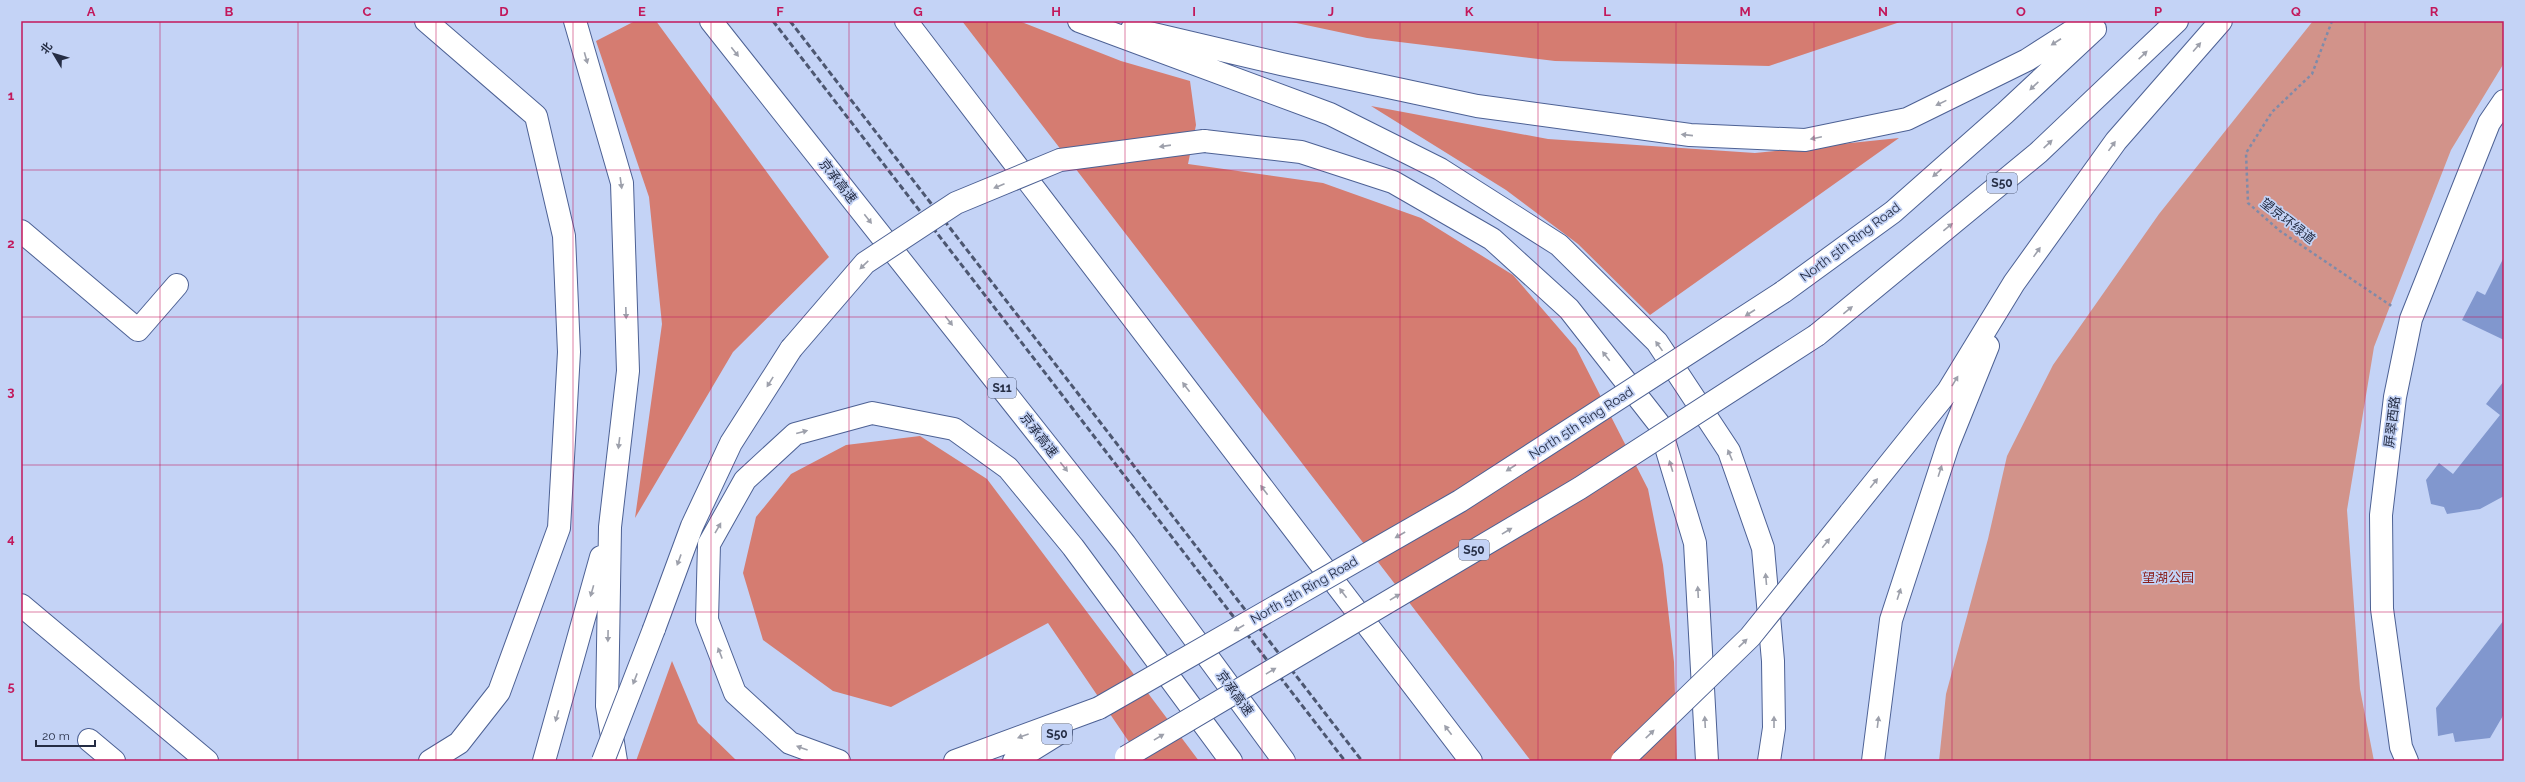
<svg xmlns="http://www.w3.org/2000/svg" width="2525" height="782" viewBox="0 0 2525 782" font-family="Raleway,'Noto Sans SC',sans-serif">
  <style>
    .green { fill: #d2938a }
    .forest { fill: #d57c71 }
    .building { fill: #8197ce }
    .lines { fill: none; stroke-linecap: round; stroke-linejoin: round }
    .minor-casing { stroke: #4d6194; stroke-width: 24 }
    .highway-casing { stroke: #4d6194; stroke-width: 24 }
    .path { stroke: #7f8ba9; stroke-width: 2.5; stroke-dasharray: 3 3; stroke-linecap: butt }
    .minor { stroke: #fff; stroke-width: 22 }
    .highway { stroke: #fff; stroke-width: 22 }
    .rail { stroke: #4d5771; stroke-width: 3; stroke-dasharray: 6 3; stroke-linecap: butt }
    .highway-bridge-casing { stroke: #4d6194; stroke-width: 24; stroke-linecap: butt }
    .highway-bridge { stroke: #fff; stroke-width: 22 }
    .oneway { fill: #9da0ab }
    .grid { fill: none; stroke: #c2185b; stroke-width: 1; stroke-opacity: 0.55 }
    .labels { text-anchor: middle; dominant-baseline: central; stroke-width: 3.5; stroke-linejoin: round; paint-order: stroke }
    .shield { fill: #c4d3f6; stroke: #555f79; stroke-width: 1 }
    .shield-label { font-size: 12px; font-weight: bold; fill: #252d44 }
    .street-label { font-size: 13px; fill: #252d44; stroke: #c4d3f6 }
    .park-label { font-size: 13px; fill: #8a1f1b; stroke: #c4d3f6 }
    .neatline { fill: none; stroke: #c2185b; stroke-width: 1.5 }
    .grid-label { font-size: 13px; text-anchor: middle; font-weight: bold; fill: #c2185b }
  </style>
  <rect width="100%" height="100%" fill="#c4d3f6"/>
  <!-- green -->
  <path class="green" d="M2313,21H2504V63L2451,150L2374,347L2347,510L2360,689L2374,761H1939L1946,694L1988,539L2007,456L2053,365L2159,214Z"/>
  <!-- forest -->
  <path class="forest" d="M635,21H656L829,257L733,352L635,518L662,324L649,197L596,41Z
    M962,21H1019L1121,61L1190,81L1196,125L1188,164L1323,183L1421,218L1513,275L1576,348L1648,489L1663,565L1674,662L1677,761H1531Z
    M1287,21H1899L1900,22L1769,66L1555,61L1367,38Z
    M1371,106L1548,139L1755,153L1899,138L1650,315L1578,244L1506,190Z
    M920,436L987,479L1199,761H1142L1048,623L891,707L833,691L763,640L743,573L756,517L791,474L846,445Z
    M672,661L698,723L737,761H636Z"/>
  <!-- building -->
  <path class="building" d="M2504,257V340L2462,320L2477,291L2485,295Z
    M2504,381V496L2480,509L2447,514L2444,507L2431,504L2426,480L2439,463L2453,474L2500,415L2486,404Z
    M2504,620V714L2490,738L2455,742L2453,733L2438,736L2436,708Z"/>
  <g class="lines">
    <defs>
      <path id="minor" d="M426,21L536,116L564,236L569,352L559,528L499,692L459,743L430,761
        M21,231L138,330L177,285
        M21,605L207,761
        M89,740L114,761
        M2407,761L2401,747L2382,609L2381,515L2395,397L2411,319L2489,123L2504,101"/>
      <path id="highway" d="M575,21L622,183L628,371L610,527L607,706L616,761
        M711,21L1125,544L1284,761
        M906,21L1471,761
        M1079,21L1330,114L1440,169L1559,245L1657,342L1729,451L1763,548L1773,661L1774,728L1769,761
        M1132,29L1281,64L1477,106L1690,135L1805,140L1907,119L2027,60L2088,21
        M1204,141L1301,152L1393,182L1492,239L1569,309L1659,424L1695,543L1707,761
        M1783,292L1893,212L2005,113L2095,29
        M1817,335L2038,153L2177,21
        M1850,513L1948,391L2014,283L2116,141L2221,21
        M654,629L692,526L731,443L791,349
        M544,761L601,557
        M839,761L790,743L735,693L707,620L709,544L745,480L795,434L872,413L954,429L1008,468L1073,547L1231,761
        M955,761L1099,708
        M1014,761L1061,732
        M1873,761L1891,620L1948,445L1988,346"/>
    </defs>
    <!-- minor casing -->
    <use href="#minor" class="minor-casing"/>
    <!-- highway casing -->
    <use href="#highway" class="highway-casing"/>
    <!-- path -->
    <path class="path" d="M2332,21L2312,74L2272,112L2246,153L2248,203L2280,231L2393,307"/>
    <!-- minor -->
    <use href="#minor" class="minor"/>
    <!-- highway -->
    <use href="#highway" class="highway"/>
    <!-- rail -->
    <path class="rail" d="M773,21L1345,761
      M790,21L1362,761"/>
    <defs>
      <path id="highway-bridge" d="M791,349L865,263L956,203L1060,160L1204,141
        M1099,708L1460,501L1783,292
        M1126,757L1580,488L1817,335
        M603,761L654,629
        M1622,761L1750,637L1850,513"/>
    </defs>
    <!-- highway-bridge casing -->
    <use href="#highway-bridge" class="highway-bridge-casing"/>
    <!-- highway-bridge -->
    <use href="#highway-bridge" class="highway-bridge"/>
  </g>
  <!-- one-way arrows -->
  <defs><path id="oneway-solid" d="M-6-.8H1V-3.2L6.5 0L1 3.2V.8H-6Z"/></defs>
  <g class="oneway">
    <use href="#oneway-solid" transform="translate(2056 42) rotate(147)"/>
    <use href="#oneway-solid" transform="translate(2197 47) rotate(-49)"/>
    <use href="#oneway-solid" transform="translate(735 52) rotate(52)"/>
    <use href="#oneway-solid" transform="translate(2143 55) rotate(-43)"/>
    <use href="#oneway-solid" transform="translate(586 58) rotate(74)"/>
    <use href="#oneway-solid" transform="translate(2034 86) rotate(137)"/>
    <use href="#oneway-solid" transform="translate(1941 103) rotate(154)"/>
    <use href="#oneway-solid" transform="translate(1687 135) rotate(-174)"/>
    <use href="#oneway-solid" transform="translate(1816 138) rotate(168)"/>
    <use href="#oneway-solid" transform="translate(2048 144) rotate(-43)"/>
    <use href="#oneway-solid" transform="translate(1165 146) rotate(172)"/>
    <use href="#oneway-solid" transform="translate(2112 146) rotate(-54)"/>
    <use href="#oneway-solid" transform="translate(1937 173) rotate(139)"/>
    <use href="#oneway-solid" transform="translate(621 183) rotate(82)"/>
    <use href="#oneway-solid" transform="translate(999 186) rotate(157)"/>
    <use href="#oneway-solid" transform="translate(868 219) rotate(52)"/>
    <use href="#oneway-solid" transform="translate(1948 227) rotate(-39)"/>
    <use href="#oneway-solid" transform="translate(2037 252) rotate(-55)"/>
    <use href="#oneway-solid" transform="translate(864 265) rotate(136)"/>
    <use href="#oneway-solid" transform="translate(1848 310) rotate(-39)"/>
    <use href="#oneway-solid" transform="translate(626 313) rotate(88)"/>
    <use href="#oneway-solid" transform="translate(1750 313) rotate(147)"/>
    <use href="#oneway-solid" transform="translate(949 321) rotate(52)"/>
    <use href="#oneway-solid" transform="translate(1659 346) rotate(-126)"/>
    <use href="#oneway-solid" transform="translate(1606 356) rotate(-128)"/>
    <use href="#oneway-solid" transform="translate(1955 381) rotate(-59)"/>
    <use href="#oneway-solid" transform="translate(770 382) rotate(122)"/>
    <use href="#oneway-solid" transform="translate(1186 387) rotate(-127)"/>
    <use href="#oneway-solid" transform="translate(802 432) rotate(-15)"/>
    <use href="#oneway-solid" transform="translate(619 443) rotate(97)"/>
    <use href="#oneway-solid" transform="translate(1730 455) rotate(-113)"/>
    <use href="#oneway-solid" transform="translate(1671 466) rotate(-107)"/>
    <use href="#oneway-solid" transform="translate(1064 467) rotate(52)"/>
    <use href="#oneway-solid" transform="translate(1511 468) rotate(147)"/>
    <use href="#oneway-solid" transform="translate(1940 471) rotate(-72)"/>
    <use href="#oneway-solid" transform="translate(1874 483) rotate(-51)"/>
    <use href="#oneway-solid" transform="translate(1264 490) rotate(-127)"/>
    <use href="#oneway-solid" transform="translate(718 528) rotate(-60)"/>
    <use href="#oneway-solid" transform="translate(1507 531) rotate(-31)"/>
    <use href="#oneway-solid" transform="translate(1400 535) rotate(150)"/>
    <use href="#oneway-solid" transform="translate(1826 543) rotate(-51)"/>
    <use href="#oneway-solid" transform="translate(679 560) rotate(110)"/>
    <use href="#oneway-solid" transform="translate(1766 579) rotate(-95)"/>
    <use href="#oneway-solid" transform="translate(592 591) rotate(106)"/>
    <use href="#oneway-solid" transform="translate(1698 592) rotate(-93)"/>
    <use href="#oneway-solid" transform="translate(1343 593) rotate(-127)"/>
    <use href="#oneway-solid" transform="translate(1899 594) rotate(-72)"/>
    <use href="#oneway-solid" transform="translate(1395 597) rotate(-31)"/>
    <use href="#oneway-solid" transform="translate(1239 628) rotate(150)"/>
    <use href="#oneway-solid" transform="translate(608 636) rotate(91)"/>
    <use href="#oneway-solid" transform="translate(1743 643) rotate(-44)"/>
    <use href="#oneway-solid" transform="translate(720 653) rotate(-111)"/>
    <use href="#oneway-solid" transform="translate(1271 671) rotate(-31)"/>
    <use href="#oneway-solid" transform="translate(635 679) rotate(111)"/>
    <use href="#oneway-solid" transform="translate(557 716) rotate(106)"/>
    <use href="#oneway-solid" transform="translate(1705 722) rotate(-93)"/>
    <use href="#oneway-solid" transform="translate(1774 722) rotate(-90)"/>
    <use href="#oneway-solid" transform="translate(1878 722) rotate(-83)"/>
    <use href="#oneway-solid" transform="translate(1448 730) rotate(-127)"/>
    <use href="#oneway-solid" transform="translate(1650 734) rotate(-44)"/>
    <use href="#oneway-solid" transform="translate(1023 736) rotate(160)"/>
    <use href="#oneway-solid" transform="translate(1159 737) rotate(-31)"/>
    <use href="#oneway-solid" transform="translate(802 748) rotate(-160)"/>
  </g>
  <!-- grid -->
  <path class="grid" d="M160,21V761M298,21V761M436,21V761M573,21V761M711,21V761M849,21V761M987,21V761M1125,21V761M1262,21V761M1400,21V761M1538,21V761M1676,21V761M1814,21V761M1952,21V761M2090,21V761M2227,21V761M2365,21V761M21,170H2504M21,317H2504M21,465H2504M21,612H2504"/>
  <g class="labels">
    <!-- shield labels -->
    <g class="shield">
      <rect x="1987" y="173" width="30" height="20" rx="3"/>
      <rect x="988" y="378" width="28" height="20" rx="3"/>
      <rect x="1459" y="540" width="30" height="20" rx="3"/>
      <rect x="1042" y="724" width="30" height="20" rx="3"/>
    </g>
    <g class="shield-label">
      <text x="2002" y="183">S50</text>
      <text x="1002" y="388">S11</text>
      <text x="1474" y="550">S50</text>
      <text x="1057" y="734">S50</text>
    </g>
    <!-- street labels -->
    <g class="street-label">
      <text transform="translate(838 181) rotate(52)">京承高速</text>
      <text transform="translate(2288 221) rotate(38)">望京环绿道</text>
      <text transform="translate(1850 242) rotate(-37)">North 5th Ring Road</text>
      <text transform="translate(2392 422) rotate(-83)">屏翠西路</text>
      <text transform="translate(1581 423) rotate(-33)">North 5th Ring Road</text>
      <text transform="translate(1039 435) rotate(52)">京承高速</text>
      <text transform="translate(1304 590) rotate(-30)">North 5th Ring Road</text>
      <text transform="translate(1235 693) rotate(54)">京承高速</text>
    </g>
    <!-- park labels -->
    <g class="park-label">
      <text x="2168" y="577">望湖公园</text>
    </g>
  </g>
  <!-- border -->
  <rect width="2525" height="782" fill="none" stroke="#c4d3f6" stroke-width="44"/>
  <!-- north arrow -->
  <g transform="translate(54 54) rotate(308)" stroke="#c4d3f6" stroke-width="3" paint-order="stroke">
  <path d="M0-3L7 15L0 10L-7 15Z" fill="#252d44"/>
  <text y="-6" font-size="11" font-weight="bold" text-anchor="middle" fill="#252d44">北</text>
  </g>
  <!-- scale -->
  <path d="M36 740v6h59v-6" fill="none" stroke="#252d44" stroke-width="2"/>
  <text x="42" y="740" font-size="12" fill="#252d44" stroke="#c4d3f6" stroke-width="3" paint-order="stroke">20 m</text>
  <rect x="22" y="22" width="2481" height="738" class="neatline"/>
  <g class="grid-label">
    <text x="91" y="16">A</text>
    <text x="229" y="16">B</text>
    <text x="367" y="16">C</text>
    <text x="504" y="16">D</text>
    <text x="642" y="16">E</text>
    <text x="780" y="16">F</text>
    <text x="918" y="16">G</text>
    <text x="1056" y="16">H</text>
    <text x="1194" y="16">I</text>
    <text x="1331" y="16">J</text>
    <text x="1469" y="16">K</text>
    <text x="1607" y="16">L</text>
    <text x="1745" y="16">M</text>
    <text x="1883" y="16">N</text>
    <text x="2021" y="16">O</text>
    <text x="2158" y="16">P</text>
    <text x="2296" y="16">Q</text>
    <text x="2434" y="16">R</text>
    <text x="11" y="100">1</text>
    <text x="11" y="248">2</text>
    <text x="11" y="396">3</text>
    <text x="11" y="543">4</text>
    <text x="11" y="691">5</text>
  </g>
</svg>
